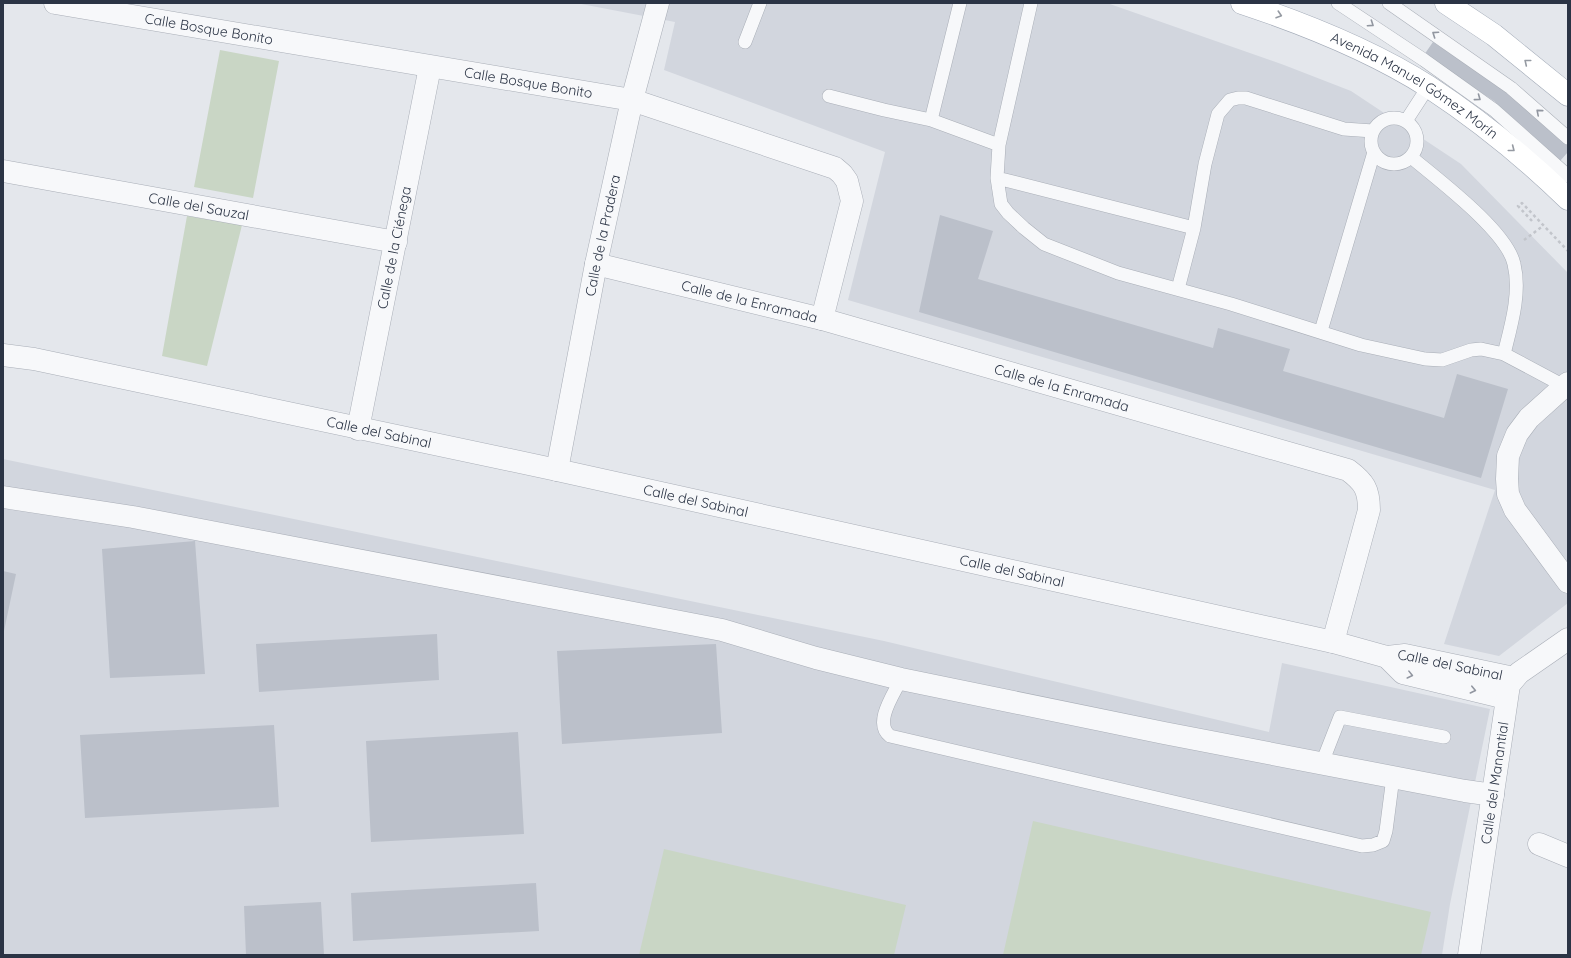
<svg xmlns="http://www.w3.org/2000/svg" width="1571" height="958" viewBox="0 0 1571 958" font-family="Quicksand,sans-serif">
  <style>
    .built { fill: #d2d6de }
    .green { fill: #c9d6c5 }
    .building { fill: #bbc0ca }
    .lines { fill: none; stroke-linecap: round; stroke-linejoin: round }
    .service-casing { stroke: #a9aeb7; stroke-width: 14 }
    .minor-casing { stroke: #a9aeb7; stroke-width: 23 }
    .tertiary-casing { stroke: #a9aeb7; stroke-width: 23 }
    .primary-casing { stroke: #a3abb8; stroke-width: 23 }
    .path { stroke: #c2c5cb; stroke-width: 2.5; stroke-dasharray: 3 3; stroke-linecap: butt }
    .service { stroke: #f7f8fa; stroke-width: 13 }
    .minor { stroke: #f7f8fa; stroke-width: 22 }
    .tertiary { stroke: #f7f8fa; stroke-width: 22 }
    .primary { stroke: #fff; stroke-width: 22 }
    .oneway { stroke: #959aa2 }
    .oneway2 { stroke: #9196a0 }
    .labels { text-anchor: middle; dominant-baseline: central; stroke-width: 4; stroke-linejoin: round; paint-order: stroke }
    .street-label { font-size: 14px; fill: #2b3445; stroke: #f4f6f9 }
  </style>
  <rect width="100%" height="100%" fill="#e4e7ec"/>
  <!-- built -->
  <path class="built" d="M576,3H1107L1284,65L1351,91L1461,164L1568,273V603L1499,656L1444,644L1495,490L848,300L885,152L664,70L675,22Z
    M3,459L884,641L1269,732L1282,663L1490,709L1450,904L1442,955H3Z"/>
  <!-- green -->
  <path class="green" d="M220,50L279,61L253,198L194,187Z
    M187,216L242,225L207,366L162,356Z
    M1033,821L1431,912L1421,955H1003Z
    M664,849L906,905L894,955H639Z"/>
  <!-- building -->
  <path class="building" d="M1433,42L1504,90L1568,144V152L1560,161L1494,101L1424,55Z
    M940,215L993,231L978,279L1213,348L1218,328L1290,349L1283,371L1444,418L1457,374L1508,389L1481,478L919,312Z
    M195,541L205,674L110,678L102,549Z
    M3,571L16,574L4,631L3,630Z
    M437,634L439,680L259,692L256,644Z
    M716,644L722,733L562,744L557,651Z
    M274,725L279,807L85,818L80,735Z
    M518,732L524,834L371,842L366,741Z
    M536,883L539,931L353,941L351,893Z
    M321,902L324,955H246L244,906Z"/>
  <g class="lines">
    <defs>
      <path id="service" d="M1031,3L999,145L997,178L1001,204L1008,213L1024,228L1044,244L1118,273L1231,304L1361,345L1425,359L1442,360L1471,350L1481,349L1504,354L1564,386
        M1338,3L1424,60L1494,110L1568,176
        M1389,3L1511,88L1568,138
        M745,42L760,3
        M829,96L884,110L931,120L999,145
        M1371 141a23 23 0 1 1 46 0a23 23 0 1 1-46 0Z
        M931,120L960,3
        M1406,121L1428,87
        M1411,157C1437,179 1507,231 1514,264C1521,293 1511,326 1504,354
        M997,178L1194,228
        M1178,289L1194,228L1205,164L1218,114L1230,100L1238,98H1246L1344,129L1373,131
        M1321,331L1374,152
        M901,679C894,694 873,723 890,736L1362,846L1373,845L1383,841L1386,831L1393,777
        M1322,763L1340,717L1444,737"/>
      <g id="minor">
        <path id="s1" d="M55,3L632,100L835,168L842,174L847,181L852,201L822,319"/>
        <path id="s2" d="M3,171L396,242"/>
        <path id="s3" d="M596,264L822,319L1348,470C1364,482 1369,489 1369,510L1333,642"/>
        <path id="s4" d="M3,355L34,359L557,470L1333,642L1387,657L1405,655L1514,678"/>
        <path d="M1568,383L1529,418L1517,434L1508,456L1507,479L1508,494L1515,510L1568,582"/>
        <path id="s5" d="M358,429L430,67"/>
        <path id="s6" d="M557,470L596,264L632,100L658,3"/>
        <path d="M3,497L133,517L722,630L816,658L901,679L1164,733L1465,791L1493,795"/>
        <path d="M1387,657L1403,673L1506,698"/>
        <path d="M1539,844L1568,856"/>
      </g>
      <g id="tertiary">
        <path id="s7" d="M1469,955L1509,685L1519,673L1568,639"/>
      </g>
      <g id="primary">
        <path id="s8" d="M1242,3C1305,24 1373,51 1429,87C1479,120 1526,158 1568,199"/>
        <path d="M1446,3L1494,35L1568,95"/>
      </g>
    </defs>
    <!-- service casing -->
    <use href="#service" class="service-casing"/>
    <!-- minor casing -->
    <use href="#minor" class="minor-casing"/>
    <!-- tertiary casing -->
    <use href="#tertiary" class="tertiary-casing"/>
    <!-- primary casing -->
    <use href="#primary" class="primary-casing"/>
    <!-- path -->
    <path class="path" d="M1532,221L1518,206L1522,203L1568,251
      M1524,240L1543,226"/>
    <!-- service -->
    <use href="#service" class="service"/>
    <!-- minor -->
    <use href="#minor" class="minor"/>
    <!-- tertiary -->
    <use href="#tertiary" class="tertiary"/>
    <!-- primary -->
    <use href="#primary" class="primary"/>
  </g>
  <!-- one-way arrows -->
  <defs><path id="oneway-chevron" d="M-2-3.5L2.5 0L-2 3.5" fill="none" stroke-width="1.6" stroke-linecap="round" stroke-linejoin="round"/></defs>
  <g class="oneway">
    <use href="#oneway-chevron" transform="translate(1279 15) rotate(18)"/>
    <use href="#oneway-chevron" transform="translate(1527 62) rotate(-141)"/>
    <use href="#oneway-chevron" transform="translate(1512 149) rotate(38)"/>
  </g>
  <g class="oneway2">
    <use href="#oneway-chevron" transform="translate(1371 24) rotate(34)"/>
    <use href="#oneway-chevron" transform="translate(1435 34) rotate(-146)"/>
    <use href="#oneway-chevron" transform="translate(1478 98) rotate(36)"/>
    <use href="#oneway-chevron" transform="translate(1539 112) rotate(-139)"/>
    <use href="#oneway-chevron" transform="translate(1410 675) rotate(14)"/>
    <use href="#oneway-chevron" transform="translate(1473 690) rotate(13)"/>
  </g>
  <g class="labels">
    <!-- street labels -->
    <g class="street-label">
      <text stroke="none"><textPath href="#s1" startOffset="156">Calle Bosque Bonito</textPath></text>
      <text stroke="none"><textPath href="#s1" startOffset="480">Calle Bosque Bonito</textPath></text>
      <text stroke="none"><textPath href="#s8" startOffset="192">Avenida Manuel Gómez Morín</textPath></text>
      <text stroke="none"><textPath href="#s2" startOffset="199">Calle del Sauzal</textPath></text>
      <text stroke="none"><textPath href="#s6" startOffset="239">Calle de la Pradera</textPath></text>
      <text stroke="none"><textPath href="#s5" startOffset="185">Calle de la Ciénega</textPath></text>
      <text stroke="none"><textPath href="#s3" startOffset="158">Calle de la Enramada</textPath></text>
      <text stroke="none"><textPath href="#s3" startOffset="482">Calle de la Enramada</textPath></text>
      <text stroke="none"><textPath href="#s4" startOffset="384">Calle del Sabinal</textPath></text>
      <text stroke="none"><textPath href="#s4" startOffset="708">Calle del Sabinal</textPath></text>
      <text stroke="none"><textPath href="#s4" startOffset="1032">Calle del Sabinal</textPath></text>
      <text stroke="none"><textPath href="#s4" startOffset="1481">Calle del Sabinal</textPath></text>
      <text stroke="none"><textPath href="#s7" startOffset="174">Calle del Manantial</textPath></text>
    </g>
  </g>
  <!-- border -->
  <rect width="1571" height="958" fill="none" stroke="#2b3445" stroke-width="8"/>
</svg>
